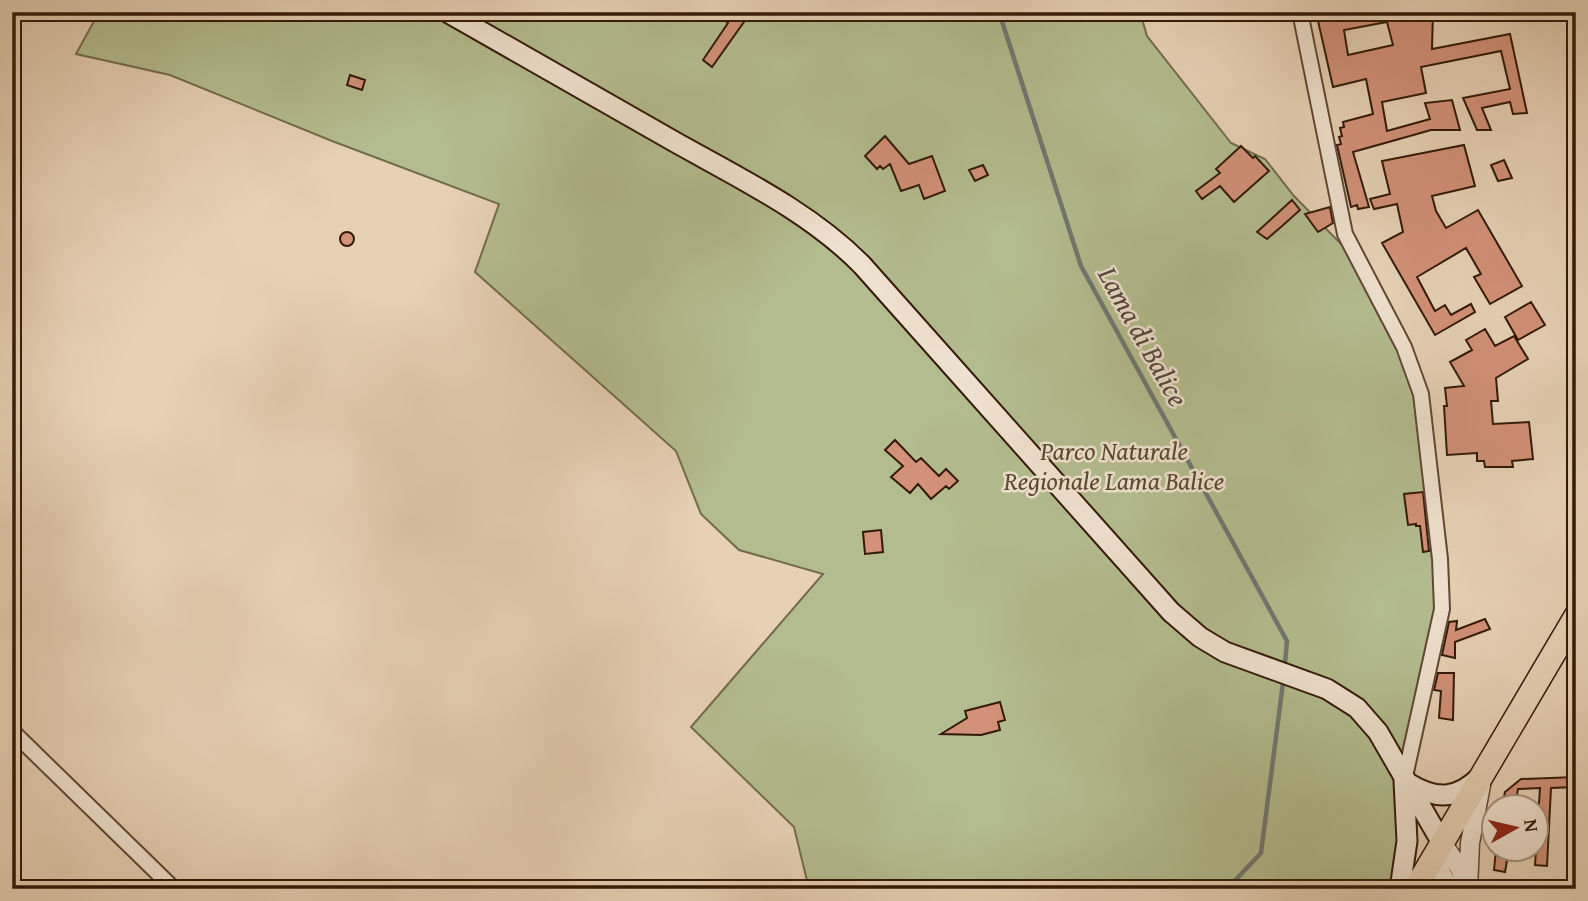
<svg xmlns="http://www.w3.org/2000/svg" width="1588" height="901" viewBox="0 0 1588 901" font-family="'Gentium Book Plus',serif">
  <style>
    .green { fill: #b3bc8f; stroke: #736b4c; stroke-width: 2 }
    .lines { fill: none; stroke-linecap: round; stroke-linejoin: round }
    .stream { stroke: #717771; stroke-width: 4.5 }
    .building { fill: #d29178; stroke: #331a08; stroke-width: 2; fill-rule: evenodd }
    .minor-casing { stroke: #604833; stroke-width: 18 }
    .tertiary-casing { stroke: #604833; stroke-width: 21 }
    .secondary-casing { stroke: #331a08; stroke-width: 23 }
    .primary-casing { stroke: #331a08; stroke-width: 26 }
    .minor { stroke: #efe1cf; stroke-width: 14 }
    .tertiary { stroke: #efe1cf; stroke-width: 18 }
    .secondary { stroke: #efe1cf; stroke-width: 19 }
    .primary { stroke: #e6d1b5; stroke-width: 23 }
    .labels { text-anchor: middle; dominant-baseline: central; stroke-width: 5; stroke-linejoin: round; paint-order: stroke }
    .park-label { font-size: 26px; font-style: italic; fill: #594b30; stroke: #efe1cf }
    .water-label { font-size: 28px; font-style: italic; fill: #52483d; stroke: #efe1cf }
  </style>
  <rect width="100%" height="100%" fill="#e6d1b5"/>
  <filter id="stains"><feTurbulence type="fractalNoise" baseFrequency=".00286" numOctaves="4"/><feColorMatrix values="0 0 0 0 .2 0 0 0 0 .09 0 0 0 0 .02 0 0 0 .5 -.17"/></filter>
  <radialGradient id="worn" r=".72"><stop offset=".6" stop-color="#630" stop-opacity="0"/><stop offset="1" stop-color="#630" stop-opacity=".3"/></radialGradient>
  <!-- green -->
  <path class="green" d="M99,12H1140L1147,36L1231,143L1265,159L1294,196L1349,252L1416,368L1441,596L1394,785L1402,828L1392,889H809L794,827L691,727L823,574L739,550L701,514L676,451L475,272L499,204L332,141L170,75L76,54Z"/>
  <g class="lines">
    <!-- stream -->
    <path class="stream" d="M999,12L1081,266L1287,641L1285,663
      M1227,889L1261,853L1283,683"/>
  </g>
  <!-- building -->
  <path class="building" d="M728,12H751L712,67L703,60L728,23L723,19Z
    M1316,12H1433L1432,49L1510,34L1527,113L1513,114L1510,102L1482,108L1491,130H1477L1463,98L1510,89L1501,51L1421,67L1426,93L1382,102L1387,131L1430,119L1425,103L1452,100L1460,130H1431L1353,152L1369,207L1358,209L1357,205L1351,207L1337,145L1341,144L1339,137L1342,136L1340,128L1344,127L1343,122L1373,114L1366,79L1333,87ZM1387,22L1393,45L1348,55L1344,30Z
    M350,75L365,80L362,90L347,85Z
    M885,136L909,164L932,156L945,191L924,199L919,185L901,191L890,164L883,169L880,166L877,169L865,156Z
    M1464,145L1475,186L1432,196L1436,211L1446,228L1478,210L1522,286L1490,304L1474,277L1481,274L1466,248L1417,277L1435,311L1445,305L1451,315L1471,304L1475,312L1435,335L1382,243L1403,232L1397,204L1374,209L1370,199L1390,194L1382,161Z
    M1241,146L1253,158L1255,156L1269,171L1234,202L1220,186L1202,199L1196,191L1220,173L1216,169Z
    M1504,160L1512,178L1498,181L1491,165Z
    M983,165L988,175L975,181L969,170Z
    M1292,200L1300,210L1281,227L1267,239L1257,232Z
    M1330,207L1333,223L1318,232L1305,214Z
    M340 239a7 7 0 1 1 14 0a7 7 0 1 1-14 0Z
    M1531,302L1545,325L1518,340L1505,317Z
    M1485,329L1495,346L1514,336L1528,359L1496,378L1498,401H1491L1493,424L1529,422L1533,459L1512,461L1513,467H1485L1484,461H1477V453L1447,455L1444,406H1447L1445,388L1464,386L1450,362L1472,350L1466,340Z
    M895,440L916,462L921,458L939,476L946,469L958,481L949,489L946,486L931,499L918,484L910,493L891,477L903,466L885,450Z
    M1423,492L1429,551L1423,552L1420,526H1416V524L1408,525L1404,494Z
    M881,530L883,552L865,554L863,532Z
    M1485,619L1490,629L1455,642V658L1442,655L1449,622L1457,621L1456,630Z
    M1438,673H1454L1453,720L1439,718L1441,691L1434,690Z
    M1000,702L1005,720L998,722L1000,730L981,735L941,734L967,718L965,711Z
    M1576,777V787L1551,788L1547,866L1535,865L1540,788L1518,789L1515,807H1502L1505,792L1521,779Z
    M1496,849H1509L1505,872L1494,870Z"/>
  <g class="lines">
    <defs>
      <path id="minor" d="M1300,12L1345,234L1404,347L1421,394L1440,559L1442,609L1404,781
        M12,731L174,889"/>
      <path id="tertiary" d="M1442,843L1459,867L1466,882
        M1433,859L1450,889
        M1468,889L1470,843L1481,785"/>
      <path id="secondary" d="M447,12C523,56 599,99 675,142C739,178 810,212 862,265L1171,612L1200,637L1225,652L1327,689L1357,708L1378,732L1442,843
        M1408,783C1436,800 1457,800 1481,776
        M1400,889L1407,841L1404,781"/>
      <path id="primary" d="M1415,889L1576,616"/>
    </defs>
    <!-- minor casing -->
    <use href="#minor" class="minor-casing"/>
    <!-- tertiary casing -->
    <use href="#tertiary" class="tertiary-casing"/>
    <!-- secondary casing -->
    <use href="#secondary" class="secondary-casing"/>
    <!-- primary casing -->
    <use href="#primary" class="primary-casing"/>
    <!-- minor -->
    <use href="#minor" class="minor"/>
    <!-- tertiary -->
    <use href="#tertiary" class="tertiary"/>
    <!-- secondary -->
    <use href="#secondary" class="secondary"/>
    <!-- primary -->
    <use href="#primary" class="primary"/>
  </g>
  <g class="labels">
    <!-- park labels -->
    <g class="park-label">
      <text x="1114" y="450">Parco Naturale<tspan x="1114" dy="30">Regionale Lama Balice</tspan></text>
    </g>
    <!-- water labels -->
    <g class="water-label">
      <text transform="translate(1144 336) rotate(61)">Lama di Balice</text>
    </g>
  </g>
  <!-- margin -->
  <rect width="1588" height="901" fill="none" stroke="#e6d1b5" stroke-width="42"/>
  <rect x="14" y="14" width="1560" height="873" fill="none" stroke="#331a08" stroke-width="3.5"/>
  <rect x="21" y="21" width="1546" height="859" fill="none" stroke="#331a08" stroke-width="2"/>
  <!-- north arrow -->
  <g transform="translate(1515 828) rotate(82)"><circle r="33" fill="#efe1cf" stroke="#a4917f" stroke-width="2"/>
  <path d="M0-5L12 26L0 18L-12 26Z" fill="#8f2418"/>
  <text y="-10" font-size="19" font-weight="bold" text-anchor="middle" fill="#331a08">N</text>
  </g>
  <rect width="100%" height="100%" filter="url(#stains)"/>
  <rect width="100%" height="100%" fill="url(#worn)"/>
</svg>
